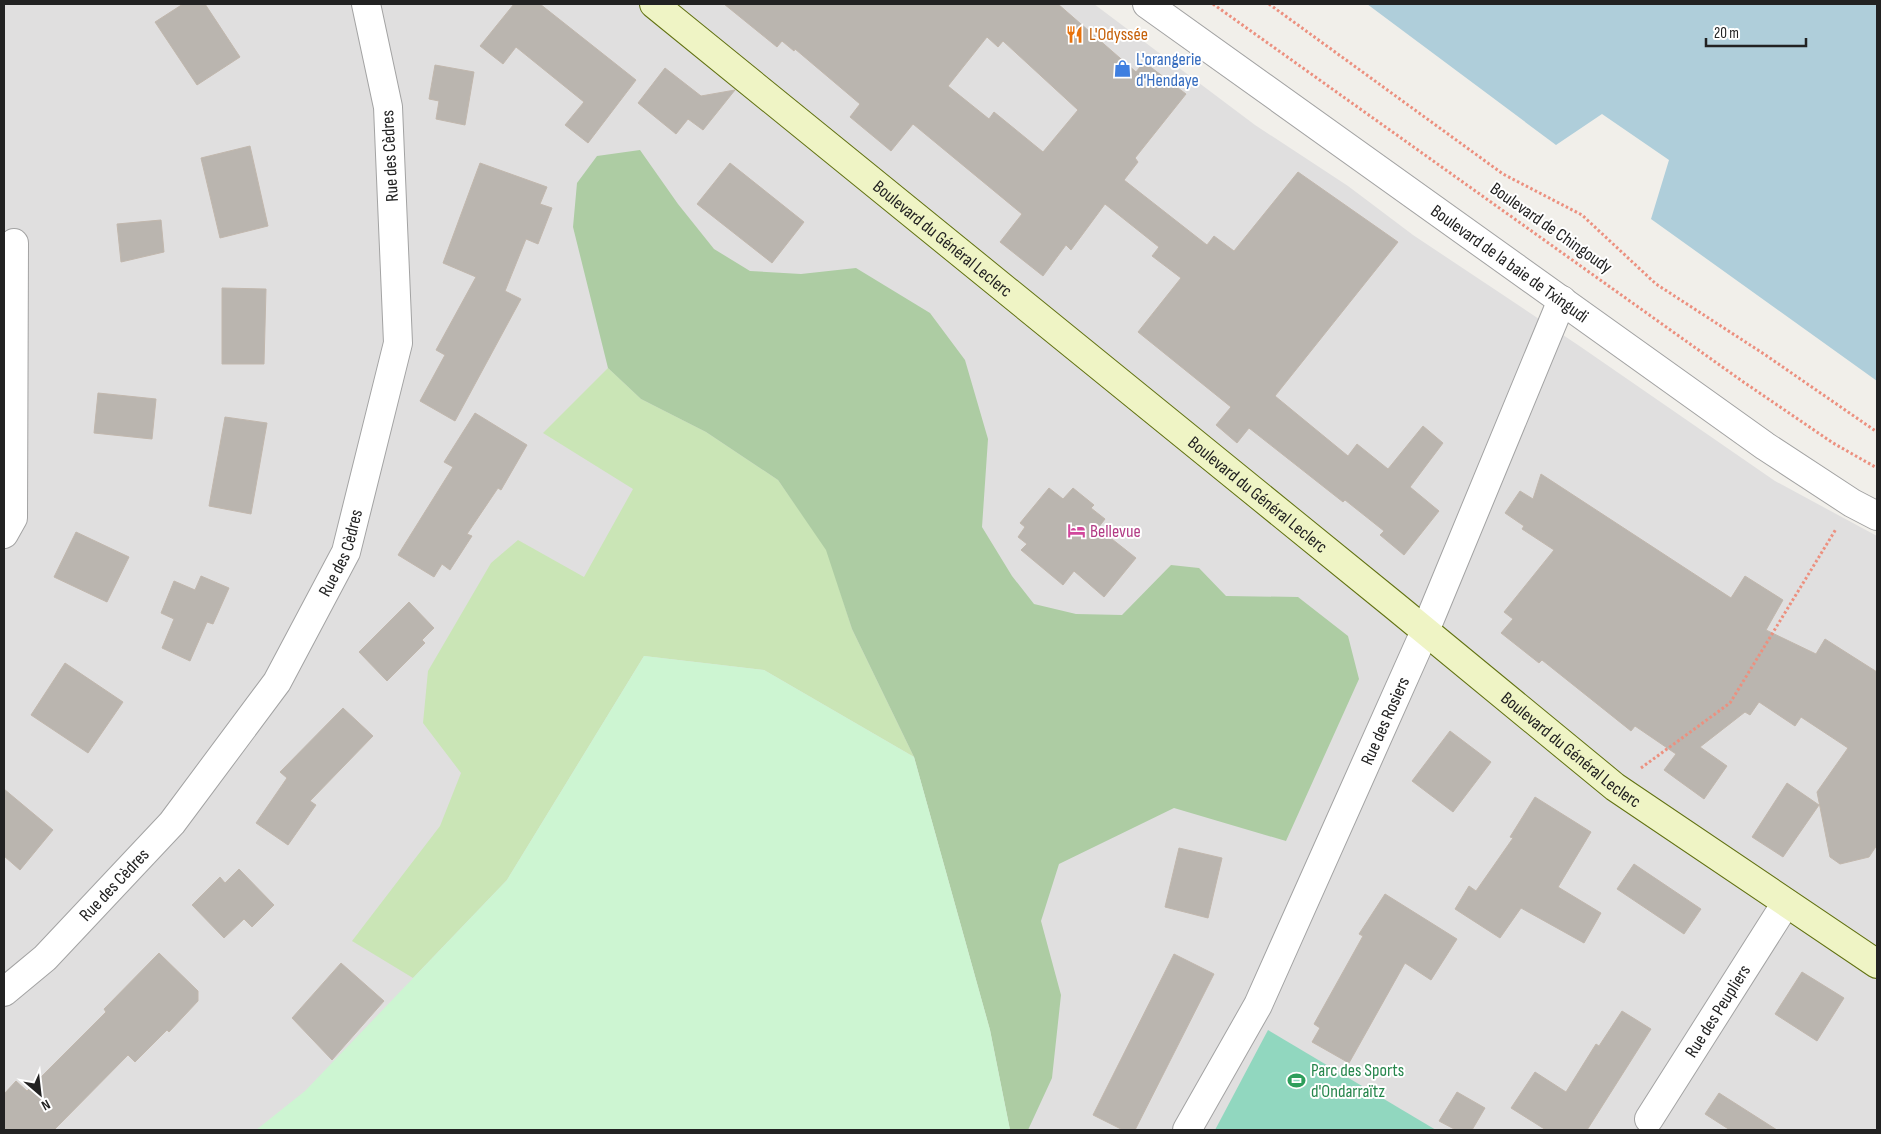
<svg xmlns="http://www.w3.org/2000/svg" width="1881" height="1134" viewBox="0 0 1881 1134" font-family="'Sofia Sans Condensed',sans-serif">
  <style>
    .residential { fill: #e0dfdf }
    .grass { fill: #cae5b6 }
    .forest { fill: #adcca3 }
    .park { fill: #cdf5d2 }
    .pitch { fill: #91d7bf }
    .water { fill: #afceda }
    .building { fill: #bab5af; stroke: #c1b7ad; fill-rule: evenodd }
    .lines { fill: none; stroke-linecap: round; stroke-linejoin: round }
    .street-casing { stroke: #a3a3a3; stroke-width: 30 }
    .secondary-casing { stroke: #617111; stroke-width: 30 }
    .path { stroke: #ec907f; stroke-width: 3; stroke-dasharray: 2.5 2.5; stroke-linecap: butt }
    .street { stroke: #fff; stroke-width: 28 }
    .secondary { stroke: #eff4c5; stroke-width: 28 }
    .labels { text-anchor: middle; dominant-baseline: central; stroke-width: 4; stroke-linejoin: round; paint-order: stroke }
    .food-label { font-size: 18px; fill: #c56008; stroke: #fff; text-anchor: start }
    .shop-label { font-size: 18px; fill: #366cbe; stroke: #fff; text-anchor: start }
    .street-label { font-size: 18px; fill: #222; stroke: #fff }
    .hotel-label { font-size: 18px; fill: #b23c85; stroke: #fff; text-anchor: start }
    .leisure-label { font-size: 18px; fill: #27864d; stroke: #fff; text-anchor: start }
  </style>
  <rect width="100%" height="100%" fill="#f1efea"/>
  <!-- residential -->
  <path class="residential" d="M4,4H1094L1255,125L1348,186L1413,235L1578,345L1775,481L1877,536V1130H4Z"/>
  <!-- grass -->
  <path class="grass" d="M608,368L641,399L706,432L778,480L827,550L852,629L914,757L764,670L644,656L507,880L413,978L352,941L440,826L461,773L423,723L428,671L491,563L518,540L584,577L633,489L543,433Z"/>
  <!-- forest -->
  <path class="forest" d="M640,150L678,204L714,249L750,271L801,274L856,268L930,313L965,360L988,439L982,527L1012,576L1034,604L1076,614L1122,615L1171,565L1199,568L1226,596L1298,597L1348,636L1359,679L1286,841L1174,808L1059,864L1041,921L1061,995L1052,1078L1028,1130H1010L990,1030L914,757L852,629L826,550L778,480L706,432L641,399L608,368L573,227L577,183L597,156Z"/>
  <!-- park -->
  <path class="park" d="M644,656L764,670L914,757L990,1030L1010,1130H256L305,1091L507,880Z"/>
  <!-- pitch -->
  <path class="pitch" d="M1268,1030L1436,1130H1215Z"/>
  <!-- water -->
  <path class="water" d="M1367,4H1877V381L1651,219L1669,160L1602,114L1556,145Z"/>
  <!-- building -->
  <path class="building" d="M183,4H205L240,57L197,85L155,22Z
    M514,4H540L636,80L588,143L565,125L584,102L516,47L503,64L480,46Z
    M724,4H1058L1136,72L1144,62L1186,94L1135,158L1138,162L1124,180L1207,245L1214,236L1234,251L1298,172L1398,242L1275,396L1348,456L1357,444L1388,469L1423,426L1443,443L1410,487L1439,511L1404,555L1380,535L1384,531L1345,500L1343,502L1249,428L1237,443L1216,425L1231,407L1138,332L1181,278L1152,256L1159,247L1105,204L1071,250L1066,245L1043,276L1000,242L1022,214L913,124L891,151L850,117L860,104L795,49L794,51L782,41L777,47ZM987,37L998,47L1003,41L1078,110L1043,152L994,112L989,119L948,86Z
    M435,65L474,72L465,125L436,119L439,101L429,99Z
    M665,68L701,96L735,90L703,130L688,119L676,134L638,103Z
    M250,146L268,226L220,238L201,158Z
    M480,163L547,187L540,204L552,208L538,244L526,239L505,291L521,299L455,421L420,401L445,355L436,350L476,277L443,263Z
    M730,163L804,222L772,263L697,204Z
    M161,220L164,252L121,262L117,224Z
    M222,288L266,289L264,364H222Z
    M98,393L156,399L152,439L94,433Z
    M475,413L527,445L501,490L498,488L467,534L472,536L450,570L442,564L434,577L398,555L453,467L444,462Z
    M225,417L267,423L251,514L209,506Z
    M1541,474L1731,598L1745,576L1783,600L1766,630L1816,654L1825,639L1877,672V845L1869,857L1840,864L1830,857L1817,792L1848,748L1801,717L1795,726L1759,702L1750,715L1745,712L1700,747L1727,766L1704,799L1664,770L1676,754L1635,726L1631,731L1542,660L1539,663L1501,633L1513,619L1504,612L1554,550L1522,529L1524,526L1505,513L1520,491L1533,499Z
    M1049,488L1063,499L1073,488L1094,505L1091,508L1105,519L1098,528L1136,558L1104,597L1074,571L1063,585L1021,550L1027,544L1018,537L1025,527L1020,523Z
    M76,532L129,557L107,602L54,577Z
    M201,576L229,588L213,624L207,622L190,661L162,648L174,619L161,613L174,581L195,590Z
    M409,602L434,628L422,640L425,643L387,681L359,652Z
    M65,663L123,702L88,753L31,715Z
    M343,708L373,736L310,801L316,805L288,845L256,823L287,778L280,772Z
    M1450,731L1491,762L1453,812L1412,781Z
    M1787,783L1819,805L1783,857L1752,837Z
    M4,789L53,830L20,870L4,856Z
    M1535,797L1591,832L1558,887L1601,913L1584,943L1521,908L1500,938L1455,909L1469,886L1476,891L1513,838L1510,837Z
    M1179,848L1222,858L1208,918L1165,907Z
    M1634,864L1701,909L1684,934L1617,889Z
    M239,869L274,905L252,927L244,919L224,938L192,905L220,877L225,883Z
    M1385,894L1457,939L1431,980L1405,963L1349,1063L1312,1042L1320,1028L1314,1024L1363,936L1359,934Z
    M159,953L198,991V1001L169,1032L167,1030L135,1062L128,1055L54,1130H4V1094L16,1081L27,1091L106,1012L104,1009Z
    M1174,954L1214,974L1135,1130H1123L1093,1115Z
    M341,963L384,1001L332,1060L292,1018Z
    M1802,972L1844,998L1817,1041L1775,1014Z
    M1622,1011L1651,1029L1587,1130H1546L1511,1108L1535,1072L1566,1092L1596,1044L1599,1046Z
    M1457,1092L1485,1108L1472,1130H1456L1439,1121Z
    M1719,1093L1777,1130H1730L1705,1114Z"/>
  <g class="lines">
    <defs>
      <g id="street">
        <path id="s1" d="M1147,4L1765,446L1852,503L1877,516"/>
        <path d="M4,534L13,518L14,243"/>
        <path id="s2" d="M4,992L45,958L172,823L277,682L346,552L398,343L388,107L366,4"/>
        <path id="s3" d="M1649,1119L1786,903"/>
        <path id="s4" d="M1187,1130L1258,1005L1425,631L1562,300"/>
      </g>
      <g id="secondary">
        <path id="s5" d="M654,4L1395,606L1615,787L1877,964"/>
      </g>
    </defs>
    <!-- street casing -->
    <use href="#street" class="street-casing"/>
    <!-- secondary casing -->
    <use href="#secondary" class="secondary-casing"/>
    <!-- path -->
    <path class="path" d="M1213,4L1742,381L1833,443L1877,468
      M1269,4L1503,174L1582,215L1656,284L1764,354L1877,432
      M1641,768L1730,703L1836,529"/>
    <!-- street -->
    <use href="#street" class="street"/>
    <!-- secondary -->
    <use href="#secondary" class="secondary"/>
  </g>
  <!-- icons -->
  <defs>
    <symbol id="restaurant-bare" viewBox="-9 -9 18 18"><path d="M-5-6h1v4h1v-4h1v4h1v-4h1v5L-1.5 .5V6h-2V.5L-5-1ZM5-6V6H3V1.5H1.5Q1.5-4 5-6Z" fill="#e8710a" stroke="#fff" stroke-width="2.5" paint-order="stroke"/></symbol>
    <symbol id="shop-bare" viewBox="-9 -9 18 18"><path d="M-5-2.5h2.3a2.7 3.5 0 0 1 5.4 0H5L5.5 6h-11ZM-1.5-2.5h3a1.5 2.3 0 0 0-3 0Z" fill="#3f7fe0" stroke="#fff" stroke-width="2.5" paint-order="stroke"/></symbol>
    <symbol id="hotel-bare" viewBox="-9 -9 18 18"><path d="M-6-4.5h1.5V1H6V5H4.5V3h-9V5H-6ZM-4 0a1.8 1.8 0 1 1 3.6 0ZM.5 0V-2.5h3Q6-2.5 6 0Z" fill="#d1479c" stroke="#fff" stroke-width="2.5" paint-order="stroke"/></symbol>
    <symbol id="stadium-bare" viewBox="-9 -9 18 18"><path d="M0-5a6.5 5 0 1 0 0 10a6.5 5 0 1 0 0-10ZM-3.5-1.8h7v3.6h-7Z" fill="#2e9e5b" stroke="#fff" stroke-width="2.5" paint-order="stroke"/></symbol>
  </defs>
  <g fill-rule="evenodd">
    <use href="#restaurant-bare" x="1062" y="22" width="25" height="25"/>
    <use href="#shop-bare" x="1110" y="56" width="25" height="25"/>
    <use href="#hotel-bare" x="1064" y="518" width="25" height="25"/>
    <use href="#stadium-bare" x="1284" y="1068" width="25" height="25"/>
  </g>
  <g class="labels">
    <!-- food labels -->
    <g class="food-label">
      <text x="1089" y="34">L'Odyssée</text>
    </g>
    <!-- shop labels -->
    <g class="shop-label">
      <text x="1136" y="59">L'orangerie<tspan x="1136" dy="21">d'Hendaye</tspan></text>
    </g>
    <!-- street labels -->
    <g class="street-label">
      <text transform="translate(390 156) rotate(-93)">Rue des Cèdres</text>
      <text transform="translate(1551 228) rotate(35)">Boulevard de Chingoudy</text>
      <text stroke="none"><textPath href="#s5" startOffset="372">Boulevard du Général Leclerc</textPath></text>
      <text stroke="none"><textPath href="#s1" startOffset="446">Boulevard de la baie de Txingudi</textPath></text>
      <text stroke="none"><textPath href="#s5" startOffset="778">Boulevard du Général Leclerc</textPath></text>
      <text stroke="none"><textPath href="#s2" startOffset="559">Rue des Cèdres</textPath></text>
      <text stroke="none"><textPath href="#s4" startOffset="455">Rue des Rosiers</textPath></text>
      <text stroke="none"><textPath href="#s5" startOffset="1182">Boulevard du Général Leclerc</textPath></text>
      <text stroke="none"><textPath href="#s2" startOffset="154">Rue des Cèdres</textPath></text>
      <text stroke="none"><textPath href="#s3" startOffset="128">Rue des Peupliers</textPath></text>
    </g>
    <!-- hotel labels -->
    <g class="hotel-label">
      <text x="1090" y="531">Bellevue</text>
    </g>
    <!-- leisure labels -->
    <g class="leisure-label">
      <text x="1311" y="1070">Parc des Sports<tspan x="1311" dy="21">d'Ondarraïtz</tspan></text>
    </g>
  </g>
  <!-- border -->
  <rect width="1881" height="1134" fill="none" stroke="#222222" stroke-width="10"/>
  <!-- north arrow -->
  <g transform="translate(40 1094) rotate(152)" stroke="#ffffff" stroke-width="4" paint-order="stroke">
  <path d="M0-4L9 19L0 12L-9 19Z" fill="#222222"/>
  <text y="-8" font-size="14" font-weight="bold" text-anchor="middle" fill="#222222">N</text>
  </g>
  <!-- scale -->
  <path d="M1706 38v8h100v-8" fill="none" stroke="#222222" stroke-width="2.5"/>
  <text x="1714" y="38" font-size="15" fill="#222222" stroke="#ffffff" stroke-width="4" paint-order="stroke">20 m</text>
</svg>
